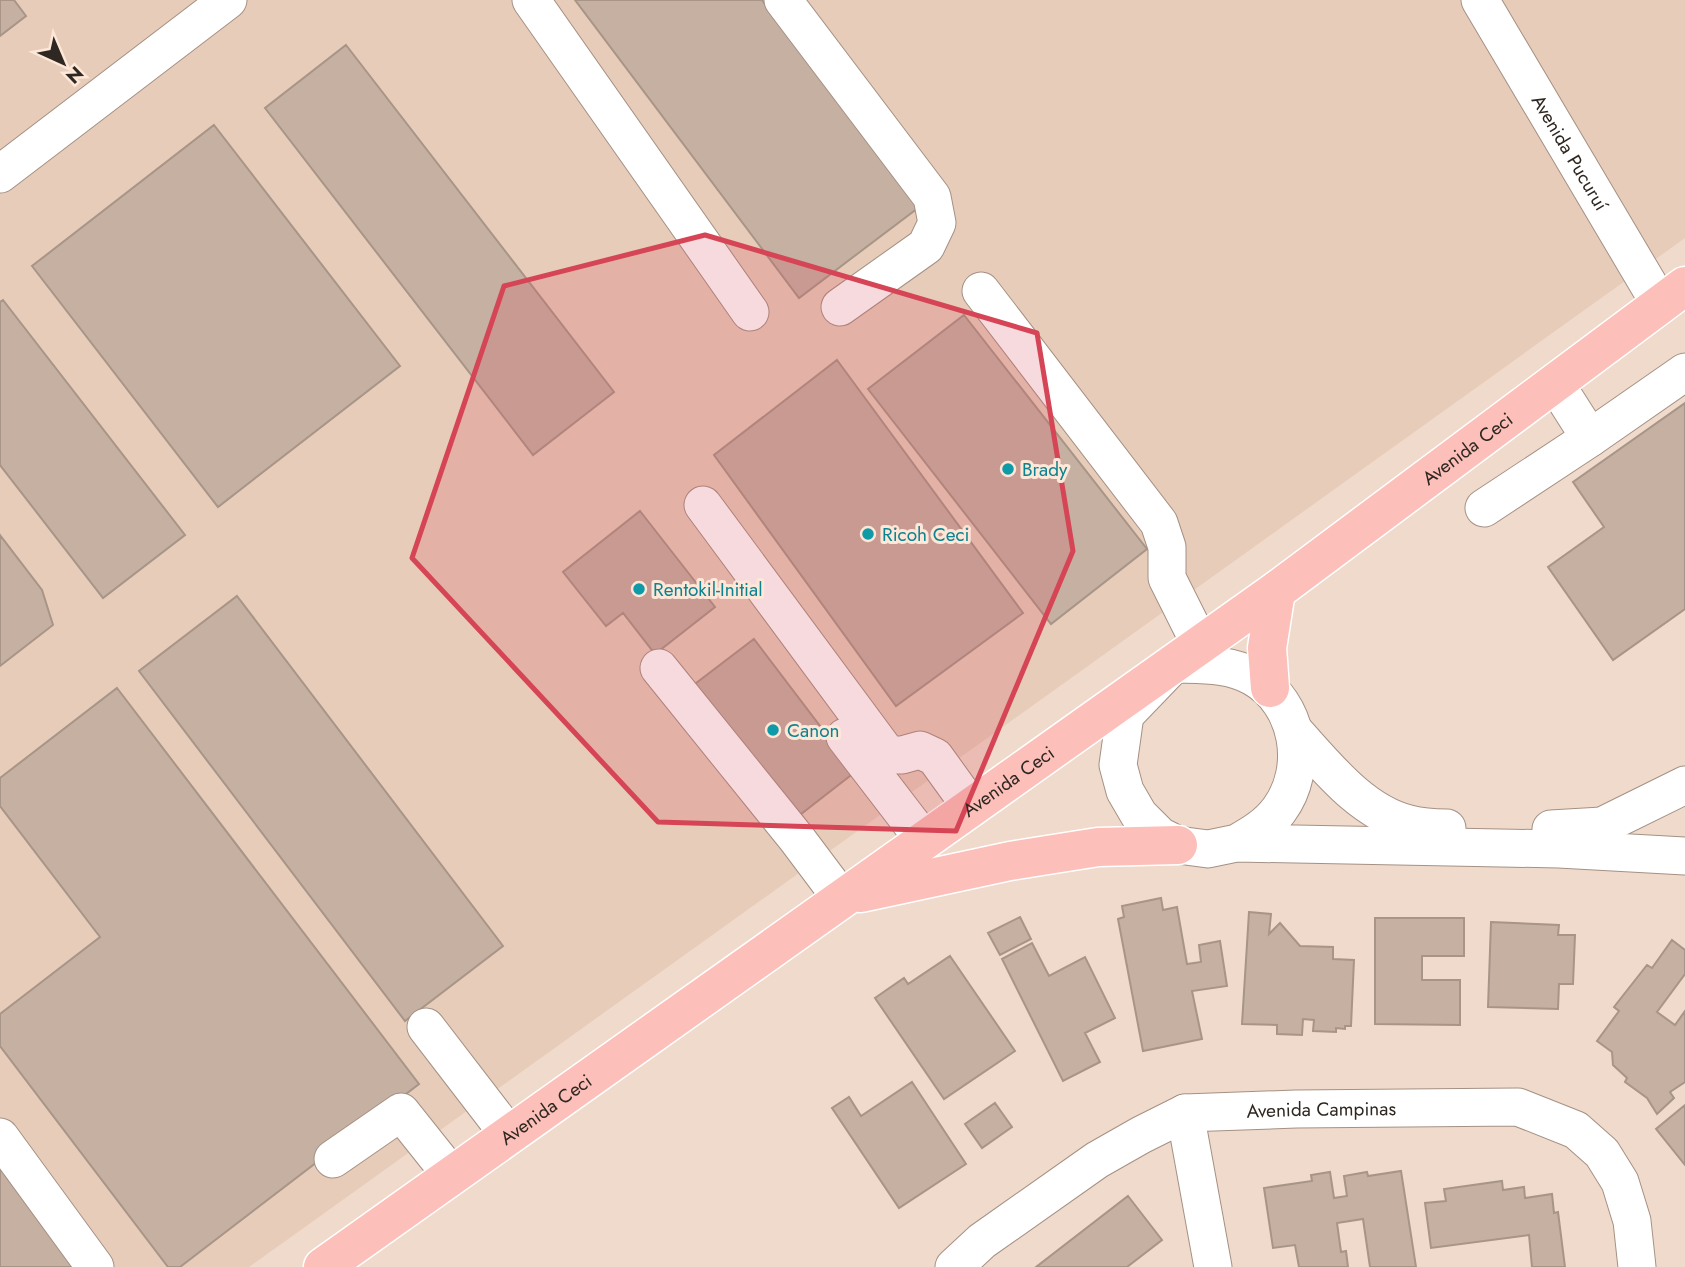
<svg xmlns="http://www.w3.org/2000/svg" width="1685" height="1267" viewBox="0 0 1685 1267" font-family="Jost,sans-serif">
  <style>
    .built { fill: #e7ccb9 }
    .building { fill: #c5b0a2; stroke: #a89587; stroke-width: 2 }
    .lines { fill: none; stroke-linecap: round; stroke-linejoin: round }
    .minor-casing { stroke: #a59184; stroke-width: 39 }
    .major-casing { stroke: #fff; stroke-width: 41 }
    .minor { stroke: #fff; stroke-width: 37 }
    .major { stroke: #fcbfb9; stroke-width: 38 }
    .marked { fill: #d54556; fill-opacity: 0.2; stroke: #d54556; stroke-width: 5; stroke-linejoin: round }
    .culture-dot { fill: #0f9aa8; stroke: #fde7d8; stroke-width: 2.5 }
    .labels { text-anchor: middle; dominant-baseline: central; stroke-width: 6; stroke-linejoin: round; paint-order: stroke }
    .street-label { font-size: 19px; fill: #2f2721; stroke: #fde7d8 }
    .culture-label { font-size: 19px; fill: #0d838f; stroke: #fde7d8; text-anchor: start }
  </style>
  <rect width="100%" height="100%" fill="#efdacb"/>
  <!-- built -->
  <path class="built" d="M0,0H1685V238L249,1267H0Z"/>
  <!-- building -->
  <path class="building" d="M0,0H14L26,16L0,36Z
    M575,0H762L918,208L799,298Z
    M346,45L614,392L533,455L265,108Z
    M214,125L400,366L218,507L32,266Z
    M3,300L185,535L103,598L0,465V302Z
    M964,315L1147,549L1051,624L868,389Z
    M837,360L1023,613L896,706L714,455Z
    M1685,403V609L1613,660L1548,567L1604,527L1573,482Z
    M640,511L715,607L655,654L623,613L606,626L563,572Z
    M0,535L42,590L53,625L0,666Z
    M237,596L503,946L405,1021L139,671Z
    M754,639L855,772L792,821L691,687Z
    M117,688L419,1084L180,1267H168L0,1046V1014L100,937L0,806V778Z
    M1161,898L1163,910L1177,907L1187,964L1201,962L1199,945L1220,941L1227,986L1192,991L1202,1039L1143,1051L1118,919L1124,917L1122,906Z
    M1249,912L1271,914L1269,934L1280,923L1300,946L1333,947V959L1354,960L1351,1026H1345V1029L1336,1028V1032L1313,1031L1314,1020L1303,1019L1302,1035L1277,1034V1025L1242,1024Z
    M1020,917L1031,939L1000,955L988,933Z
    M1375,918H1464V956H1422V980H1460V1025L1375,1024Z
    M1491,922L1559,925L1558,935H1575L1573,984H1559L1558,1009L1488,1007Z
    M1672,940L1685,950V974L1657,1012L1675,1025L1685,1011V1082L1670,1092L1674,1098L1657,1114L1647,1098L1625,1082L1627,1078L1613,1065L1612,1052L1597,1041L1619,1011L1614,1007L1647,965L1652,968Z
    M1032,943L1049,976L1085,957L1115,1018L1085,1033L1100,1062L1063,1081L1002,959Z
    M950,956L1015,1051L944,1099L875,998L904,978L908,984Z
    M912,1082L966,1164L899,1208L832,1108L849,1097L861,1116Z
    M995,1103L1012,1127L982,1148L965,1124Z
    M1685,1105V1165L1656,1129Z
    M0,1165L79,1267H0Z
    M1401,1171L1416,1267H1370L1363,1219L1337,1223L1341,1252L1346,1251L1348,1267H1299L1295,1245L1273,1248L1264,1188L1312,1181L1311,1175L1330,1172L1334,1198L1347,1196L1344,1176L1367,1172L1368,1176Z
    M1502,1181L1503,1190L1524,1187L1525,1198L1552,1194L1554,1213L1558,1212L1565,1267H1532L1529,1235L1431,1248L1425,1203L1446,1201L1444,1189Z
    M1128,1196L1162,1240L1127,1267H1036Z"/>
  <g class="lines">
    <defs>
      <g id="minor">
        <path d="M531,0L750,312"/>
        <path d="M783,0L932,197L937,223L926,246L840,307"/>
        <path id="s1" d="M1480,0L1660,304"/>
        <path d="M0,174L228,0"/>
        <path d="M981,291L1159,523L1167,547V578L1200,644"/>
        <path d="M1590,438L1685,372"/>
        <path d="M703,505L888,755H902L920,750L935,757L971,807"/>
        <path d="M1484,508L1590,438L1555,383"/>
        <path d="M659,668L797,839L842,899"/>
        <path d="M1294,731C1326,766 1361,812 1409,824C1420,827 1435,828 1447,828"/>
        <path d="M845,737L924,840"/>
        <path d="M1551,829L1602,826L1685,785"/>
        <path d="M1237,843C1253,834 1268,825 1279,810C1310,768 1299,703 1253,677C1229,663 1200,665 1174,664L1125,715L1118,765L1125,791L1139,815L1160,836L1178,845L1208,849L1237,843L1559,849L1685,856"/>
        <path d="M426,1027L509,1135"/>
        <path d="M1185,1113L1213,1267"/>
        <path d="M0,1137L95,1267"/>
        <path d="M333,1159L401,1112L452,1176"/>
        <path id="s2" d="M954,1267L982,1241L1097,1160L1141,1135L1185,1113L1296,1109L1518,1107L1576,1130L1602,1153L1620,1182L1632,1221L1637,1267"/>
      </g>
      <g id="major">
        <path d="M1270,688L1267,648L1276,591"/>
        <path d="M861,893L1010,861L1098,847L1178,845"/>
        <path id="s3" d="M323,1267L1276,591L1685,286"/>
      </g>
    </defs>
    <!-- minor casing -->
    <use href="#minor" class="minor-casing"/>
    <!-- major casing -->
    <use href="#major" class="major-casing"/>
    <!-- minor -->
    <use href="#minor" class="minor"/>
    <!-- major -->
    <use href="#major" class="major"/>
  </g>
  <!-- marked area -->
  <path class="marked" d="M705,235L1037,333L1073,551L956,831L658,822L412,558L504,286Z"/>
  <!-- markers -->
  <g class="culture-dot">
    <circle cx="1008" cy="469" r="7"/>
    <circle cx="868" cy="534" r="7"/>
    <circle cx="639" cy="589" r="7"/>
    <circle cx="773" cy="730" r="7"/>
  </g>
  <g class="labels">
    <!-- street labels -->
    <g class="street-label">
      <text stroke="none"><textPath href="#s1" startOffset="177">Avenida Pucuruí</textPath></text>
      <text stroke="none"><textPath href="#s3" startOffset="1407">Avenida Ceci</textPath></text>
      <text stroke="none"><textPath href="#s3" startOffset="840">Avenida Ceci</textPath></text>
      <text stroke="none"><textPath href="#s3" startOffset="273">Avenida Ceci</textPath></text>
      <text stroke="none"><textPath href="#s2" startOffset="415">Avenida Campinas</textPath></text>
    </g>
    <!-- culture labels -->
    <g class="culture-label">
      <text x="1022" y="469">Brady</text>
      <text x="882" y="534">Ricoh Ceci</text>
      <text x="653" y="589">Rentokil-Initial</text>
      <text x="787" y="730">Canon</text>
    </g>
  </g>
  <!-- north arrow -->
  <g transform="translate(63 63) rotate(136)" stroke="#fde7d8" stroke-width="5" paint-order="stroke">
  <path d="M0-5L12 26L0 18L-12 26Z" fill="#2f2721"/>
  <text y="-10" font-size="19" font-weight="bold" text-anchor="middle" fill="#2f2721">N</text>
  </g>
</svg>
